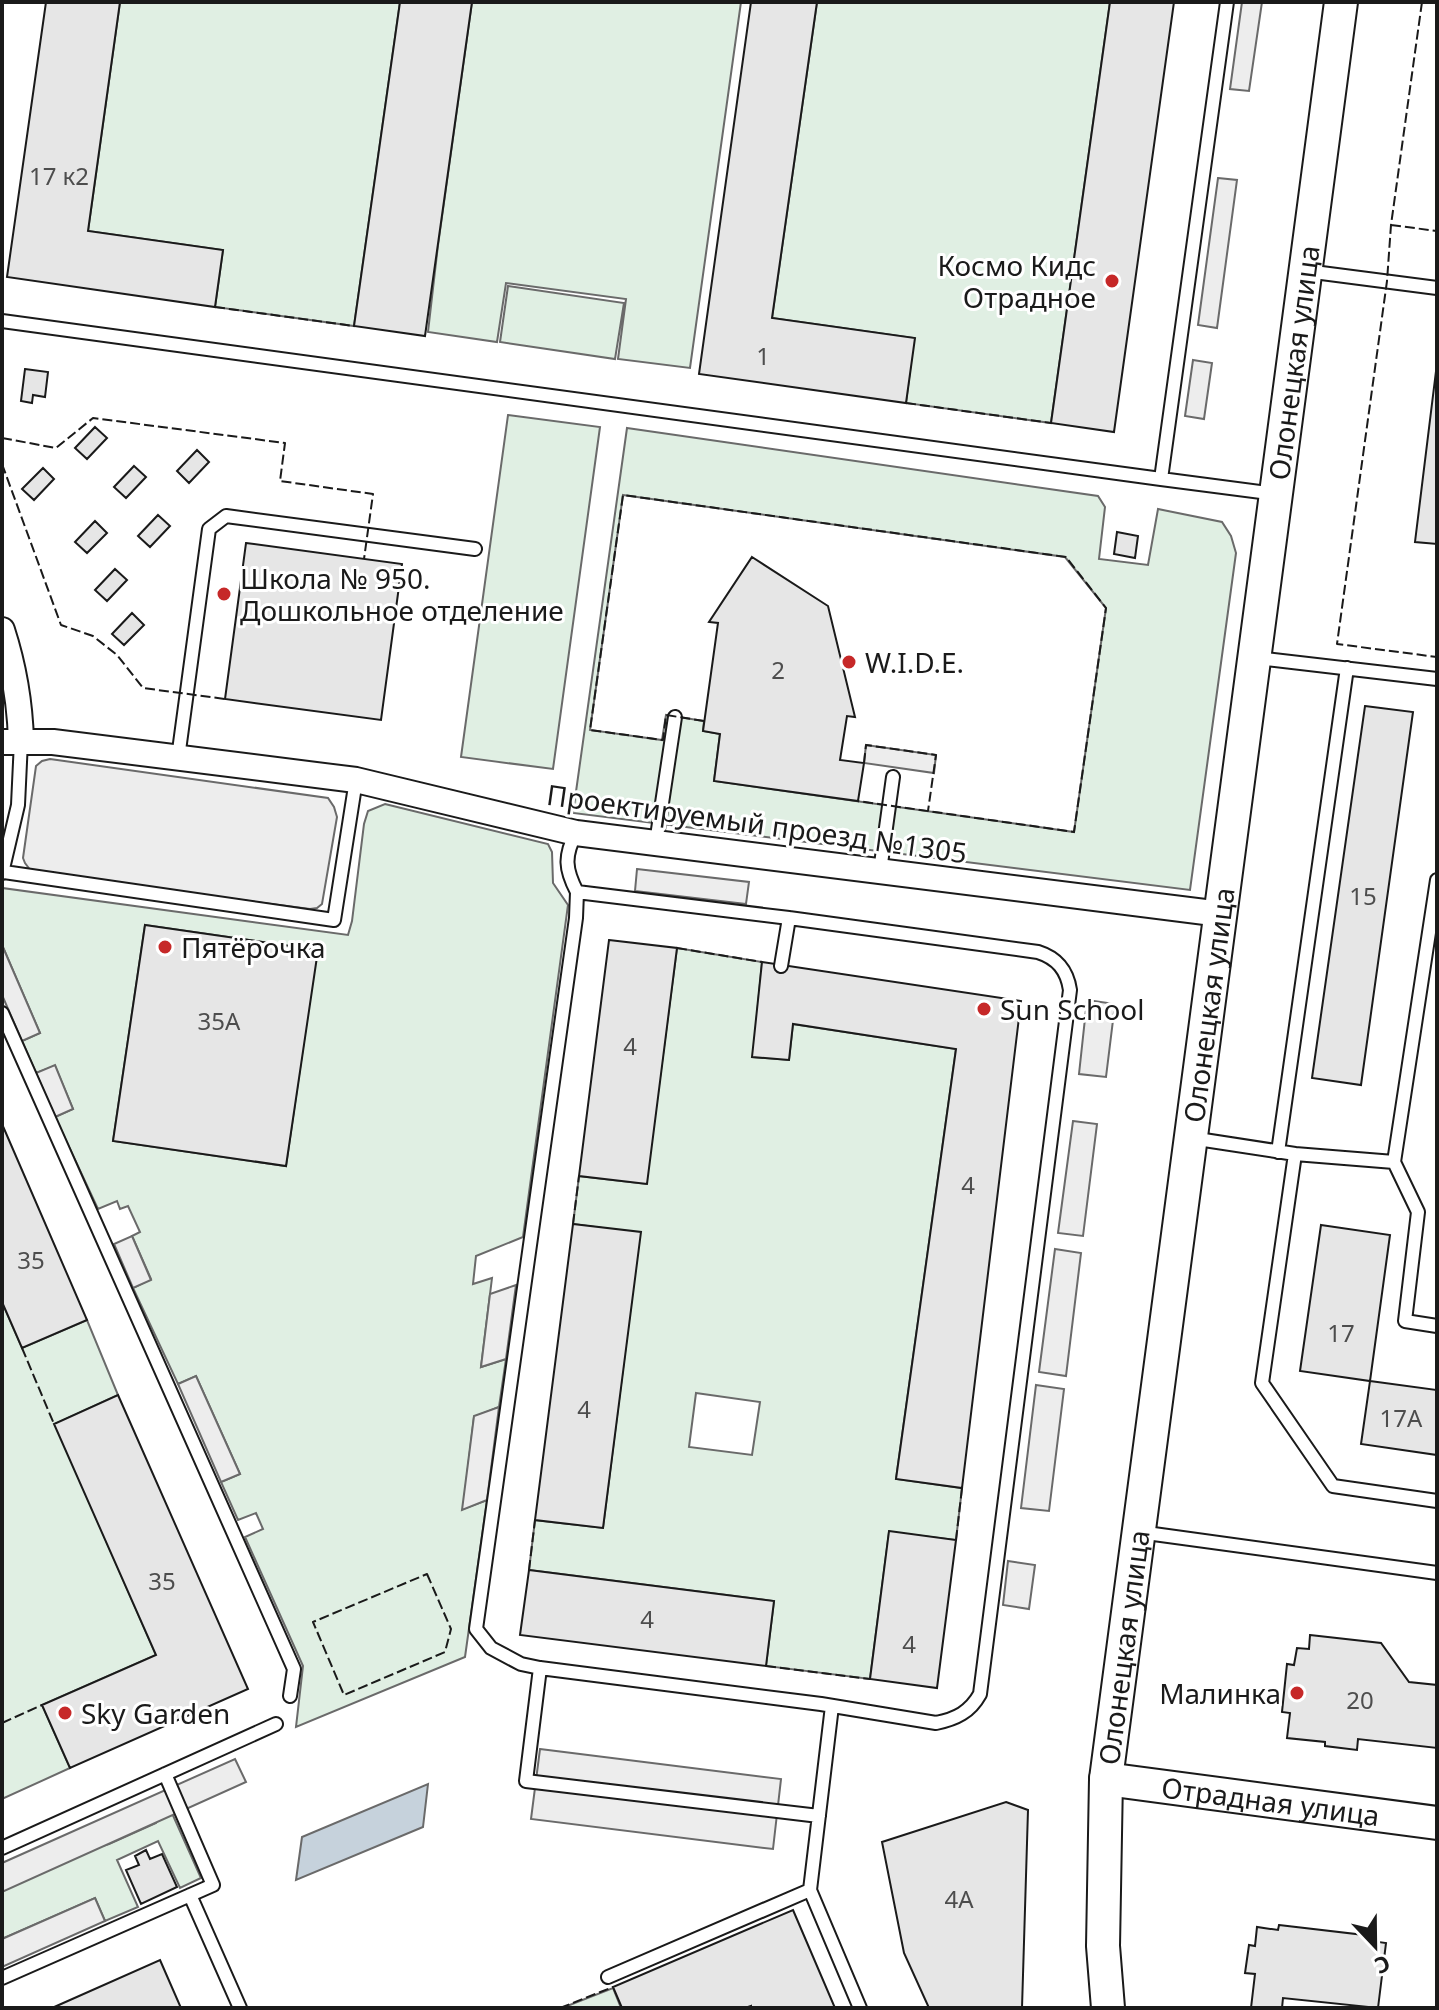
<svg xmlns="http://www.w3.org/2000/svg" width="1439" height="2010" viewBox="0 0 1439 2010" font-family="'Noto Sans',sans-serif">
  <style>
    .green { fill: #e0efe3; stroke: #6a6a6a; stroke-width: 2; fill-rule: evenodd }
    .parking { fill: #ededed; stroke: #6a6a6a; stroke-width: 2 }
    .water { fill: #c6d2dc; stroke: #6a6a6a; stroke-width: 2 }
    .building { fill: #e6e6e6; stroke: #1a1a1a; stroke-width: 2 }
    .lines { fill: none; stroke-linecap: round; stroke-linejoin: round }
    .service-casing { stroke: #1a1a1a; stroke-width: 16 }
    .minor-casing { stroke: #1a1a1a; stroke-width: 28 }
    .tertiary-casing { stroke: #1a1a1a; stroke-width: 36 }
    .service { stroke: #fff; stroke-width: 12 }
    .minor { stroke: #fff; stroke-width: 24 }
    .tertiary { stroke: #fff; stroke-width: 32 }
    .fence { stroke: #1a1a1a; stroke-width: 2; stroke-dasharray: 10 4; stroke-linecap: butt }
    .poi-dot { fill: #c62828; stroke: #fff; stroke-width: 3 }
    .labels { text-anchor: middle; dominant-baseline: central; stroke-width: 6; stroke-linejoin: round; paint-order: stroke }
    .number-label { font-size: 24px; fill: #4d4d4d }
    .poi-label { font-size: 28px; fill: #1a1a1a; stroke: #fff; text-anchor: start }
    .street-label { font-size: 28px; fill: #1a1a1a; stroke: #fff }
  </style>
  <rect width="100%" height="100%" fill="#fff"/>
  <!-- green -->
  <path class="green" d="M120,2H400L354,326L215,307L223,250L88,231Z
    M472,2H741L690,368L618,359L626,299L506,283L497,342L428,332L438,245Z
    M817,2H1110L1051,423L906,403L914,338L772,318Z
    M508,286L624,303L615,359L500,342Z
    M508,415L600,427L553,769L461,757Z
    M627,428L1098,496L1105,507L1099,559L1148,565L1158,509L1222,522L1231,536L1236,553L1190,890L573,813ZM623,495L1065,557L1106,608L1074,832L714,781L720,734L703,731L704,721L666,715L662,740L590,730Z
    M385,804L548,844L552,852L553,883L568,905L523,1237L476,1256L473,1284L492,1278L481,1367L506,1359L499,1407L474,1417L463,1509L487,1500L465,1657L296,1727L303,1666L245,1537L263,1529L256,1513L238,1520L221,1482L240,1474L196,1376L178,1384L133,1288L151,1279L132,1236L140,1232L128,1206L120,1209L117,1201L98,1209L55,1117L73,1109L55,1066L36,1073L22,1041L40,1033L2,945V888L348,935L352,921L364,824L368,811ZM145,925L317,950L286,1166L113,1141Z
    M677,948L762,962L753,1057L789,1060L793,1024L956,1049L896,1479L962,1488L956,1540L889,1532L870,1679L766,1666L774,1601L529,1570L535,1520L603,1528L640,1233L573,1224L579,1176L646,1184ZM696,1393L760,1402L752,1455L689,1447Z
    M2,1302L22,1348L87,1320L118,1395L55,1424L156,1655L42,1705L70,1768L2,1799Z
    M167,1802L201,1878L180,1888L158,1841L117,1860L138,1907L105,1921L95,1898L2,1939V1875L109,1844L156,1823Z
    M613,1988L621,2008H568L567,2006Z"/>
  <!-- parking -->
  <path class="parking" d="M1242,2H1262L1249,91L1230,89Z
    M1218,178L1237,180L1217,328L1198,325Z
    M1193,360L1212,363L1204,419L1185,416Z
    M866,745L936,755L934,773L864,763Z
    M50,759L328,798L334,807L337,817L322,904L317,908L310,909L35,873L31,871L25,863L23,858L36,766L42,761Z
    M637,869L749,882L746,904L635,891Z
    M2,945L40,1033L22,1041L2,995Z
    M1087,1000L1115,1004L1106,1077L1079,1074Z
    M55,1065L73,1109L55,1117L36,1073Z
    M1073,1121L1097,1124L1083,1236L1058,1233Z
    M132,1236L151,1280L133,1288L114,1244Z
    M1055,1249L1081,1253L1066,1376L1039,1372Z
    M516,1285L506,1359L481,1367L490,1294Z
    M196,1376L240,1474L221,1482L178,1384Z
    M1036,1385L1064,1389L1049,1511L1021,1508Z
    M499,1407L487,1500L462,1510L474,1416Z
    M1008,1561L1035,1565L1029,1609L1003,1605Z
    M540,1749L781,1779L773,1849L531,1819Z
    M235,1759L246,1782L2,1892V1863Z
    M95,1898L105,1921L2,1967V1939Z"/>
  <!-- water -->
  <path class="water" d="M428,1784L423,1827L296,1880L302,1837Z"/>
  <!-- building -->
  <path class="building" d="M46,2H120L88,231L223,250L215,307L7,277Z
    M400,2H472L425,336L354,326Z
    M751,2H817L772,318L915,338L906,403L699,374Z
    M1110,2H1174L1114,432L1051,423Z
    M1437,363V544L1415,542Z
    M25,369L48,372L45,397L33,395L32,403L21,401Z
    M95,427L107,438L87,459L75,448Z
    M197,450L209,462L189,483L177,471Z
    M134,466L146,477L126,498L114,487Z
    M43,468L54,479L34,500L22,489Z
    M158,515L170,526L150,547L138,536Z
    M95,521L107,533L87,553L75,542Z
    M1117,532L1138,536L1135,558L1114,554Z
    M246,543L402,564L381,720L225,699Z
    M752,557L828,606L855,717L847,716L840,760L864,763L858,801L714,781L720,734L703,731L718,623L709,622Z
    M115,569L127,580L107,601L95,590Z
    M132,613L144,625L124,645L112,634Z
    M1365,706L1413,712L1361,1085L1312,1078Z
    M145,925L318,950L286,1166L113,1141Z
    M609,940L677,948L647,1184L579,1176Z
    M762,962L1021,1001L962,1488L896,1479L956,1049L793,1024L789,1060L752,1057Z
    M2,1124L87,1320L22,1348L2,1302Z
    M573,1224L641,1232L603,1528L535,1520Z
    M1321,1225L1390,1235L1370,1381L1300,1371Z
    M1370,1381L1437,1390V1455L1361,1444Z
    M118,1395L248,1689L70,1768L42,1705L156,1655L54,1424Z
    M889,1531L956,1540L937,1688L870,1679Z
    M529,1570L774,1601L766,1666L520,1635Z
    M1310,1635L1381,1643L1409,1682L1437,1685V1748L1358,1739L1357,1750L1325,1746V1742L1287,1738L1290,1713L1282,1712L1287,1664L1294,1665L1297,1648L1309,1649Z
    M1006,1802L1028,1810L1022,2008H929L904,1953L882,1842Z
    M146,1850L150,1859L162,1854L177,1887L141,1904L126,1870L139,1865L135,1856Z
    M793,1910L835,2008H751V2006L745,2008H622L613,1987Z
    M1279,1925L1364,1935V1940L1386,1943L1378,2008L1283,1998L1282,2008H1251L1255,1974L1245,1973L1249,1945L1255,1946L1257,1927L1278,1930Z
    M160,1960L181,2008H52Z"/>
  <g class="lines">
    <defs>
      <path id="service" d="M1306,271L1437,288
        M2,321L1161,479L1227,2
        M1161,479L1276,494
        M1257,658L1437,679
        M178,758L209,529L226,516L475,549
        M576,833C564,856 565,869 577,892L789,918L1038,952C1057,958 1067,970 1070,990L980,1694C970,1712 956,1719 936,1723L821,1704L540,1668L521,1664L491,1648L476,1629L576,918L577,892
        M656,843L675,717
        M880,871L893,777
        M4,872L334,920L356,780
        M2,873L18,805L21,741
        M1437,880L1394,1162L1418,1212L1405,1321L1437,1326
        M781,966L789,918
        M2,1013L294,1669L290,1696
        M1191,1138L1295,1154L1262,1383L1333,1486L1437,1501
        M1278,1152L1347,668
        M1295,1154L1394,1162
        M1139,1532L1437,1573
        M540,1668L526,1781L819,1816
        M2,1848L276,1724
        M810,1890L860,2008
        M190,1895L240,2008
        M608,1977L810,1890L832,1706
        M2,1978L213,1885L165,1774"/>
      <path id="minor" d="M2,630C14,667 20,703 21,741
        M2,742H53L356,780L576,833L1221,914"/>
      <g id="tertiary">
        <path id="s1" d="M1106,1779L1437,1823"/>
        <path id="s2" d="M1108,2008L1103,1946L1106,1779L1341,2"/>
      </g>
    </defs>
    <!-- service casing -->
    <use href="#service" class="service-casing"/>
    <!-- minor casing -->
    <use href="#minor" class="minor-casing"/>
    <!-- tertiary casing -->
    <use href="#tertiary" class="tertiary-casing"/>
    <!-- service -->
    <use href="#service" class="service"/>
    <!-- minor -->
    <use href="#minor" class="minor"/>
    <!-- tertiary -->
    <use href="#tertiary" class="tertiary"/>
    <!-- fence -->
    <path class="fence" d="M1422,2L1391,225L1387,281L1337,644L1437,657
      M1391,225L1437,231
      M215,307L354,326
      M906,403L1051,423
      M2,438L56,448L93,418L285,443L280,481L373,494L364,559
      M2,464L61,625L93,636L117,655L143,688L225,699
      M704,721L666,715L663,740L590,730L623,495L1066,557L1106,608L1074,832L858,801
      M864,763L866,745L936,755L928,811
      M677,948L762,962
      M573,1224L579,1176
      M22,1348L54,1424
      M956,1540L962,1488
      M529,1570L535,1520
      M427,1574L451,1629L445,1652L344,1695L313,1622Z
      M766,1666L870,1679
      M2,1723L42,1705
      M560,2008L613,1987"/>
  </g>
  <!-- markers -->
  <g class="poi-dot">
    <circle cx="1112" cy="281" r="8"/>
    <circle cx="224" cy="594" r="8"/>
    <circle cx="849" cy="662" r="8"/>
    <circle cx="165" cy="947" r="8"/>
    <circle cx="984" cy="1009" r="8"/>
    <circle cx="1297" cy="1693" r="8"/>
    <circle cx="65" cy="1713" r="8"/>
  </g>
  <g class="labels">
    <!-- number labels -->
    <g class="number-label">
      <text x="59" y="175">17 к2</text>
      <text x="763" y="355">1</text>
      <text x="778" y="669">2</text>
      <text x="1363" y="895">15</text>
      <text x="219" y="1020">35А</text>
      <text x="630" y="1045">4</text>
      <text x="968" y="1184">4</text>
      <text x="31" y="1259">35</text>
      <text x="1341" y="1332">17</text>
      <text x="584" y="1408">4</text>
      <text x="1401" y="1417">17А</text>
      <text x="162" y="1580">35</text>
      <text x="647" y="1618">4</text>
      <text x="909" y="1643">4</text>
      <text x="1360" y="1699">20</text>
      <text x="959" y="1898">4А</text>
    </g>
    <!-- poi labels -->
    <g class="poi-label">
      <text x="1096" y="265" text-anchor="end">Космо Кидс<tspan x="1096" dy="32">Отрадное</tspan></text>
      <text x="240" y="578">Школа № 950.<tspan x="240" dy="32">Дошкольное отделение</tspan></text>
      <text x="865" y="662">W.I.D.E.</text>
      <text x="181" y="947">Пятёрочка</text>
      <text x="1000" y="1009">Sun School</text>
      <text x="1281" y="1693" text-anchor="end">Малинка</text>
      <text x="81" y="1713">Sky Garden</text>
    </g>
    <!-- street labels -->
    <g class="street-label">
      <text stroke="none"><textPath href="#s2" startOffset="1658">Олонецкая улица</textPath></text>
      <text transform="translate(757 823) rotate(8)">Проектируемый проезд №1305</text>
      <text stroke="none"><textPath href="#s2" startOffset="1010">Олонецкая улица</textPath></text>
      <text stroke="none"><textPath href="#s2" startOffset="362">Олонецкая улица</textPath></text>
      <text stroke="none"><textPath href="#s1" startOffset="166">Отрадная улица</textPath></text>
    </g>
  </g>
  <!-- border -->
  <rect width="1439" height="2010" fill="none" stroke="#1a1a1a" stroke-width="8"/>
  <!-- north arrow -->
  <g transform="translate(1375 1946) rotate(158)" stroke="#ffffff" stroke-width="6" paint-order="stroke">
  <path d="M0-6L14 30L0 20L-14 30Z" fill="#1a1a1a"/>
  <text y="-12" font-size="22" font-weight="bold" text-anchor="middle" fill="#1a1a1a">С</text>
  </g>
</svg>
